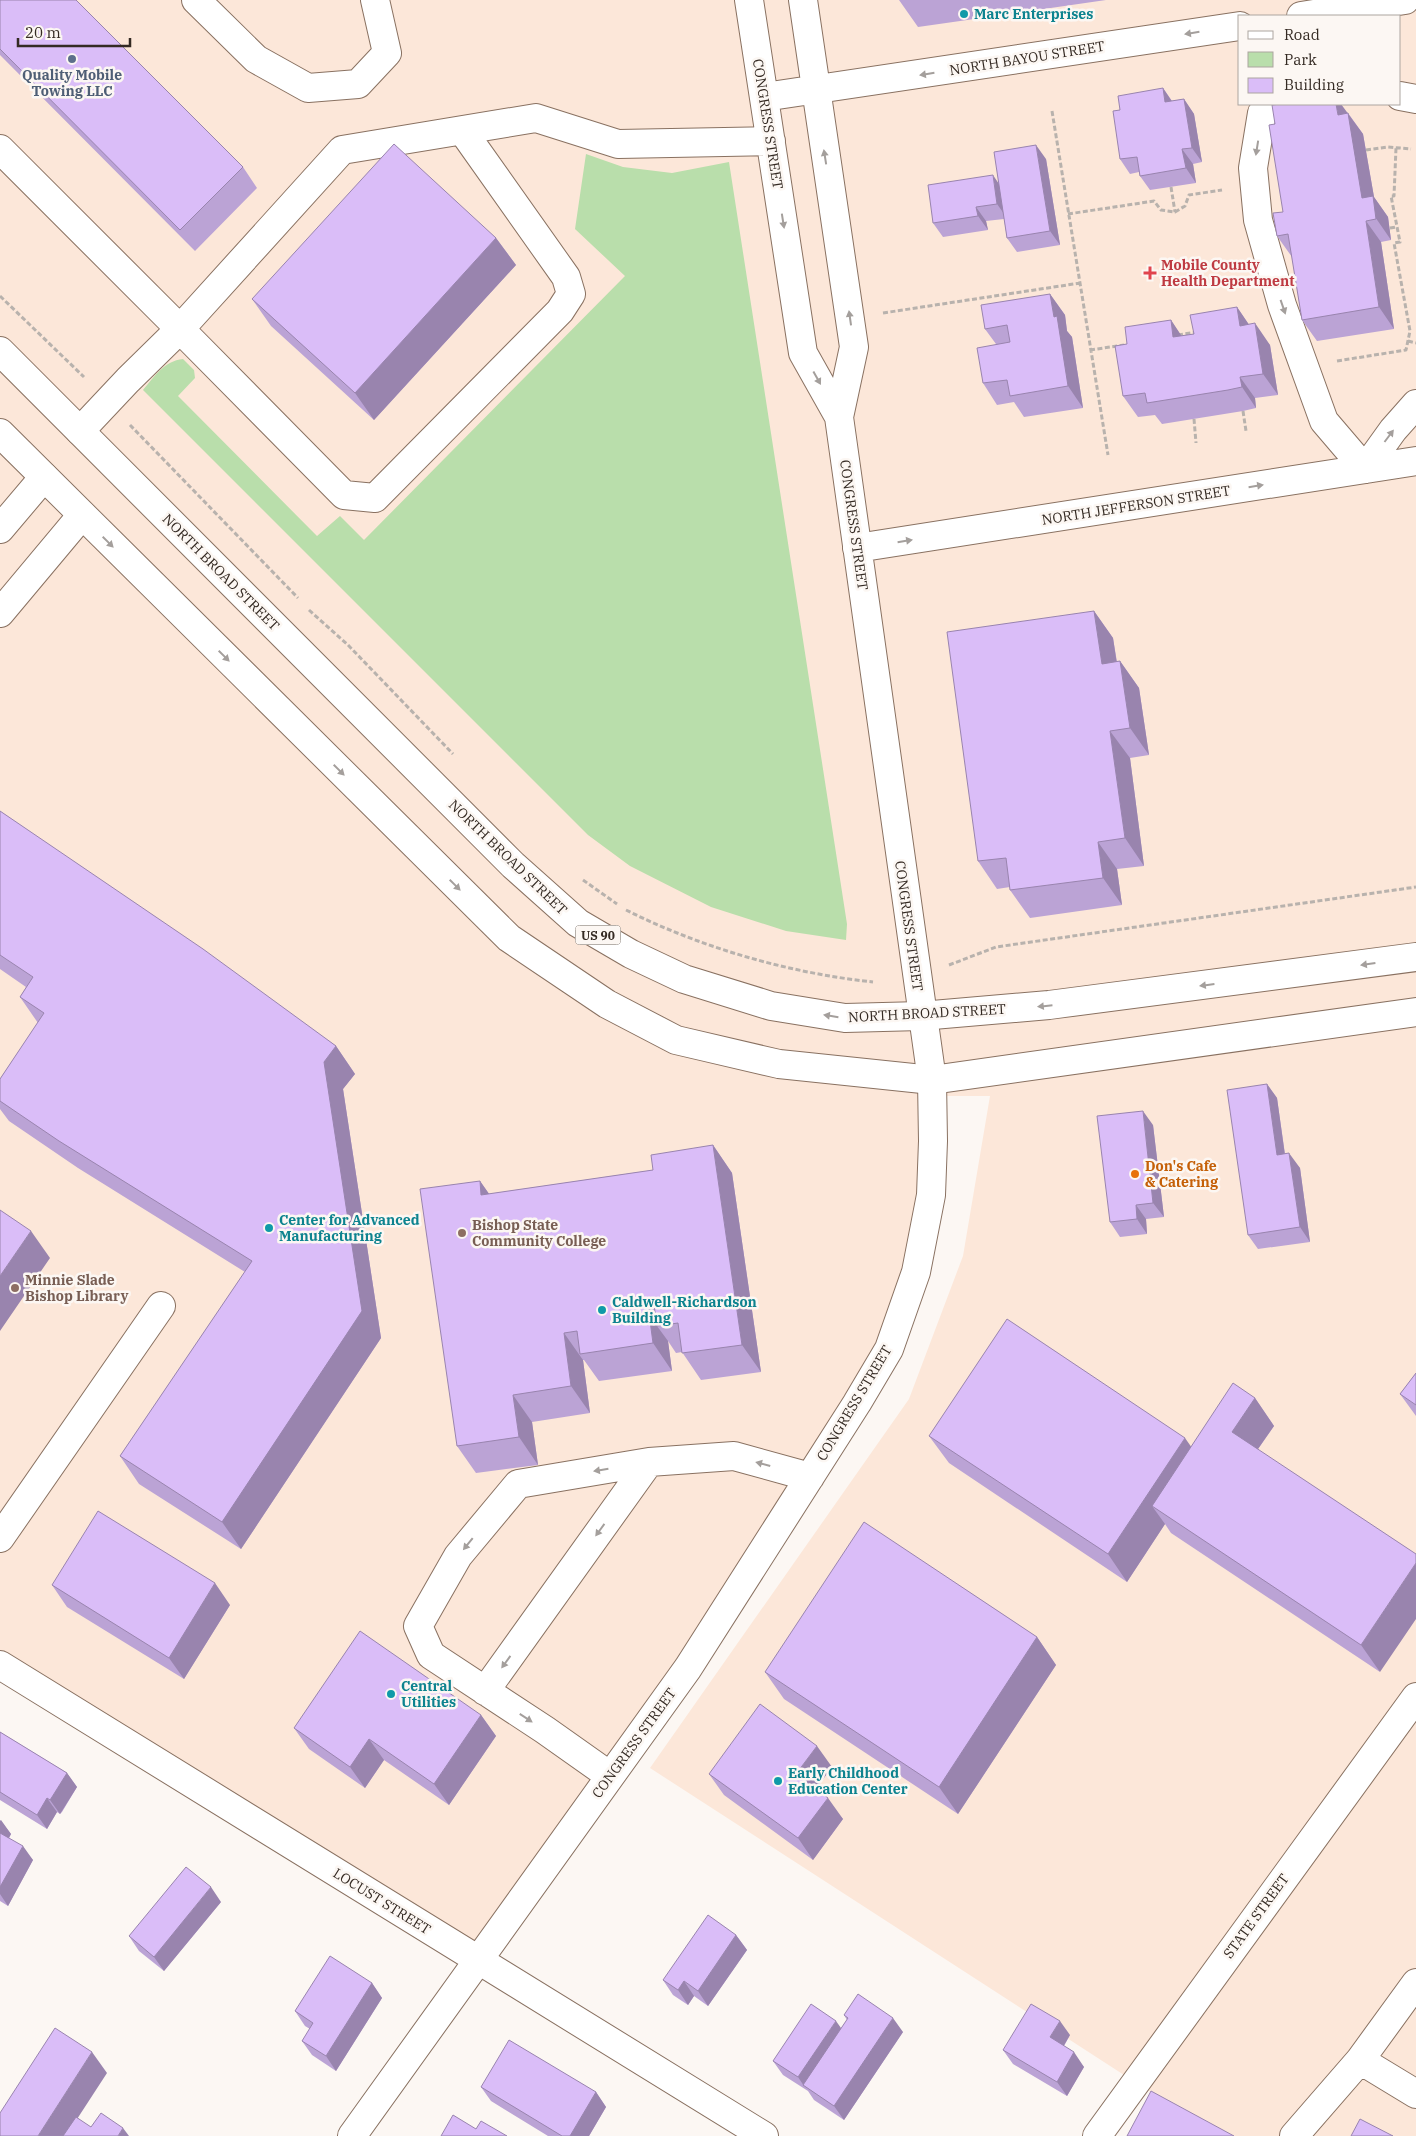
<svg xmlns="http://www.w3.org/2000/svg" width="1416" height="2136" viewBox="0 0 1416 2136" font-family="'IBM Plex Serif',serif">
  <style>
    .built { fill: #fce7d9; fill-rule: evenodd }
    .green { fill: #b9deab }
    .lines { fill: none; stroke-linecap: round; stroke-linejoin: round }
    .minor-casing { stroke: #897161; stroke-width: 30 }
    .major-casing { stroke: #897161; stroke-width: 30 }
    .path { stroke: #b8b2ad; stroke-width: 3; stroke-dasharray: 5 2.5; stroke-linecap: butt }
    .minor { stroke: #fff; stroke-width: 28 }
    .major { stroke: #fff; stroke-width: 28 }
    .wall { fill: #bba3d5 }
    .shaded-wall { fill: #9984ae }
    .building { fill: #dabdf8; stroke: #9984ae }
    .oneway { fill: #a49f9c }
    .culture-dot { fill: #0f9aa8; stroke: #fcf7f3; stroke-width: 2 }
    .service-dot { fill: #5c6f8a; stroke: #fcf7f3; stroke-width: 2 }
    .health-dot { fill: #e0444e; stroke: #fcf7f3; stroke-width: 2 }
    .food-dot { fill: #e8710a; stroke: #fcf7f3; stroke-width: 2 }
    .education-dot { fill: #8d6e63; stroke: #fcf7f3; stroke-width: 2 }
    .labels { text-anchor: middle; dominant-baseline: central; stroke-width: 5; stroke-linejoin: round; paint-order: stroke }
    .shield { fill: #fcf7f3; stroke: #706861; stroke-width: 1 }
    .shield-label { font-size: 12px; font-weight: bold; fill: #342a23 }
    .culture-label { font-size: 14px; font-weight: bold; fill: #0d838f; stroke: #fcf7f3; text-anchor: start }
    .street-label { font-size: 14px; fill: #342a23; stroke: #fcf7f3 }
    .service-label { font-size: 14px; font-weight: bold; fill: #4e5e75; stroke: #fcf7f3 }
    .health-label { font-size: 14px; font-weight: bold; fill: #be3a42; stroke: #fcf7f3; text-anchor: start }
    .food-label { font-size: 14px; font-weight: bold; fill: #c56008; stroke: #fcf7f3; text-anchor: start }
    .education-label { font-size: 14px; font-weight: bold; fill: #785e54; stroke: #fcf7f3; text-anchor: start }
  </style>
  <rect width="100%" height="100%" fill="#fcf7f3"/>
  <!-- built -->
  <path class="built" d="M0,0H1416V2136H1127L1158,2097L650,1768L909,1399L963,1256L990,1096H932V1126L889,1349L478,1960L0,1665ZM1240,16H1400V104H1240Z"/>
  <!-- green -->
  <path class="green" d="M586,154L623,167L672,173L729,162L847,924L846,940L786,931L711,907L630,866L588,835L143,390C155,376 164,361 183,359L194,370L195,378L178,396L317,536L340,516L364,540L625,276L575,229Z"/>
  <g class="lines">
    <defs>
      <path id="minor" d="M196,0L256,59L308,88L358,84L387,53L375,0
        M749,0L803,353L839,417
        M1301,16L1405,0
        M1400,96L1416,99
        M764,97L1240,26
        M1271,104L1262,113L1253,168L1258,220L1282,305L1324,421L1365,469L1393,430L1416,404
        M0,149L180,329L344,495L375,498L560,311L571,294L566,277L462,130
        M80,431L128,380L180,329L342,150L536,118L618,144L771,141
        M0,529L44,477
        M857,548L1416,461
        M0,613L82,515
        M0,1538L161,1306
        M0,1665L764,2136
        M485,1691L649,1462
        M610,1776L545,1730L431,1655L418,1626L458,1556L518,1484L649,1462L734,1456L810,1477
        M1416,1983L1360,2060L1416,2094
        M352,2136L688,1668L857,1403L889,1349L916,1272L931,1195L933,1141L932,1080L839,417L854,347L803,0
        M1097,2136L1416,1697
        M1294,2136L1360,2060"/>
      <path id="major" d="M0,351L513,865L578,923L631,954L684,979L771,1006L845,1018L921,1016L1049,1005L1416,957
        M0,433L509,938L607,1004L676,1040L779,1064L932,1080L1416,1012"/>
    </defs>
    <!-- minor casing -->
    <use href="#minor" class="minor-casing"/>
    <!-- major casing -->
    <use href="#major" class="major-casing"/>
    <!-- path -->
    <path class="path" d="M1052,111L1108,455
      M1366,150L1388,147L1411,149
      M1171,187L1175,212
      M1068,214L1154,201L1161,210L1175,212L1185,206L1189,195L1222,190
      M1390,228L1397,227
      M0,296L84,377
      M883,313L1080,283
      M1178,335L1197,332
      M1408,341L1416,343
      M1090,350L1124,345
      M1337,361L1406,350L1410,331L1394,243L1400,242L1391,196H1394L1396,148
      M1243,411L1246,431
      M1194,419L1196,443
      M130,425L298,598
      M309,610L348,645L453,754
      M583,880L617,904
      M626,910C702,948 789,973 873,982
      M949,965L996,947L1416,887"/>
    <!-- minor -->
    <use href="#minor" class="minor"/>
    <!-- major -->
    <use href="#major" class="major"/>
  </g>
  <!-- wall -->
  <path class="wall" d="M0,0L243,167L257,188L195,251L0,55Z
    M899,0H1106L918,27Z
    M1163,88L1172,101L1184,99L1194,114L1202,162L1193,164L1196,183L1150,190L1140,176L1139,172L1130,174L1120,159V110Z
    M1347,113H1348L1363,134L1374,197L1388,217L1391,240L1381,242L1394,329L1317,341L1302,320L1292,257L1277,236L1283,212Z
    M1046,159L1060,245L1017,252L1007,238L1004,219L986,221L988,230L943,237L933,223L999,183Z
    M496,238L516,265L374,420L271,326L252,299Z
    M1050,294L1065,315L1067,331L1072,337L1083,408L1024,417L1014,402L997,405L983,383L996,344L985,329Z
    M1237,307L1249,325L1270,345L1278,395L1255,398L1256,408L1243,411L1162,424L1155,415L1138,417L1123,396L1127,344L1171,320L1181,336L1194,334Z
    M1094,611L1113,638L1117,662L1120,661L1139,688L1149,755L1130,758L1144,866L1117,869L1122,905L1030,918L1010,890V887L997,889L978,861Z
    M0,811L336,1046L355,1074L343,1089L381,1338L241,1549L139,1484L120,1456L245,1272L78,1168L9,1121L0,1109V1079L38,1023L20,997L26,987L0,969Z
    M1267,1084L1277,1098L1285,1154L1300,1168L1310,1242L1258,1249L1248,1235Z
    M1153,1125L1164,1217L1146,1219L1147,1234L1120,1237L1110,1222Z
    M713,1145L732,1173L761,1372L701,1380L682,1352L676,1353L668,1341L672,1371L599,1381L584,1360H583L590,1413L532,1422L538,1465L476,1473L457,1446L480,1181L489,1194L653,1170Z
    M1416,1373V1416L1400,1394Z
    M1255,1398L1274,1426L1258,1449L1380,1672L1171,1533L1165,1524L1127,1582L949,1463L929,1436L1191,1447Z
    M52,1585L230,1605L184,1679L67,1607Z
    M1037,1637L1056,1665L958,1814L784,1699L765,1672Z
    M481,1715L496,1736L449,1805L384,1760L365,1788L309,1749L294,1728Z
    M0,1732L67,1773L77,1787L62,1812L60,1814L57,1812L47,1829L0,1800Z
    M832,1767L816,1789L843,1819L813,1860L724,1795L709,1774Z
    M0,1820L11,1834L9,1838L33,1860L8,1906L0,1901Z
    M221,1902L164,1971L139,1951L129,1936Z
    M736,1935L747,1950L708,2006L694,1996L688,2005L673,1995L663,1980Z
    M372,1983L382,1998L336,2071L312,2055L302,2041L310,2029L305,2026L295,2011Z
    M844,2015L903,2032L844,2120L814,2100L808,2091L783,2075L773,2061L841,2029L847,2020Z
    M1070,2035L1064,2046L1084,2067L1067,2096L1013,2064L1003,2050Z
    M481,2087L596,2092L606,2107L589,2136H548L491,2101Z"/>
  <!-- shaded-wall -->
  <path class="shaded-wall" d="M1163,88L1173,103L1165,102Z
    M1184,99L1194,114L1202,162L1192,148Z
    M1336,104H1341L1363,134L1374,197L1388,217L1391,240L1362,198L1338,115Z
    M1036,145L1046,159L1060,245L1050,231Z
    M1182,149L1193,164L1196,183L1186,168Z
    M993,175L1003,190L1007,218L997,204Z
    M976,207L986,221L988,230L978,216Z
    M1366,221L1381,242L1394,329L1379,307Z
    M496,238L516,265L374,420L355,393Z
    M1050,294L1065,315L1067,331L1072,337L1083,408L1068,386L1054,317Z
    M1237,307L1252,329L1240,326Z
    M1171,320L1185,341L1173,337Z
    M1255,323L1270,345L1278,395L1263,374Z
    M1240,377L1255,398L1256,408L1242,387Z
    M1094,611L1113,638L1121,691L1102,664Z
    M1120,661L1139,688L1149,755L1130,728Z
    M1110,731L1130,758L1144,866L1125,838Z
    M1098,842L1117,869L1122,905L1103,878Z
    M336,1046L355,1074L343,1089L381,1338L241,1549L222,1522L324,1062Z
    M1267,1084L1277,1098L1287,1170L1277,1155Z
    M1143,1111L1153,1125L1164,1217L1153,1203Z
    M713,1145L732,1173L761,1372L742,1345Z
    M1289,1153L1300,1168L1310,1242L1300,1227Z
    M480,1181L499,1208L481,1195Z
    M1136,1205L1146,1219L1147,1234L1137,1219Z
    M31,1231L50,1258L0,1331V1276Z
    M648,1306L661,1325L657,1326L668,1341L672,1371L653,1343Z
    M564,1333L583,1360L590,1413L571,1386Z
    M513,1395L532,1422L538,1465L519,1437Z
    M1255,1398L1274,1426L1251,1459L1232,1432Z
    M1185,1438L1204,1465L1152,1506L1165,1524L1127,1582L1108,1554Z
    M1416,1563V1619L1380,1672L1361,1645Z
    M215,1583L230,1605L184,1679L169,1658Z
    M1037,1637L1056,1665L958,1814L939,1787Z
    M481,1715L496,1736L449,1805L434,1784Z
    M369,1739L384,1760L365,1788L350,1767Z
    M817,1746L832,1767L811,1795L796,1774Z
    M67,1773L77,1787L60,1814L50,1800Z
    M47,1798L57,1812L47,1829L37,1815Z
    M828,1798L843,1819L813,1860L798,1838Z
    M1,1820L11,1834L5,1845L0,1837V1821Z
    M23,1846L33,1860L8,1906L0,1894V1887Z
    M211,1887L221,1902L164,1971L154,1957Z
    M736,1935L747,1950L708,2006L698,1991Z
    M684,1981L694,1996L688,2005L678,1990Z
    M372,1983L382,1998L336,2071L326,2056Z
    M893,2018L903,2032L844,2120L834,2106Z
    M836,2021L846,2035L804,2086L798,2077Z
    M1060,2021L1070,2035L1060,2052L1050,2037Z
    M92,2052L107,2073L66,2136H38Z
    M1074,2052L1084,2067L1067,2096L1057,2082Z
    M596,2092L606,2107L589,2136H570Z
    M123,2128L129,2136H118Z"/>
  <!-- building -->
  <path class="building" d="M0,0H76L243,167L180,230L0,49Z
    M1163,88L1165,102L1184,99L1192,148L1182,149L1186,168L1140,176L1137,157L1120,159L1113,111L1120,110L1118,96Z
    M1280,104H1336L1338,115L1348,113L1362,198L1373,196L1376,219L1366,221L1379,307L1302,320L1288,234L1277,236L1273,213L1283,212L1269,125L1275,124L1272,105Z
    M394,144L496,238L355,393L252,299Z
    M1036,145L1050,231L1007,238L994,152Z
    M993,175L997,204L976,207L978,216L933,223L928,185Z
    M1050,294L1054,317L1057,316L1068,386L1010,396L1007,380L983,383L977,348L1010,342L1007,325L985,329L981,305Z
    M1237,307L1240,326L1255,323L1263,374L1240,377L1242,387L1228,390L1147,403L1145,393L1123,396L1115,346L1127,344L1125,327L1171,320L1173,337L1194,334L1190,315Z
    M1094,611L1102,664L1120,661L1130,728L1110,731L1125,838L1098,842L1103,878L1010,890L1006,858L978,861L947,632Z
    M0,811L203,949L336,1046L324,1062L362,1311L222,1522L120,1456L252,1261L59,1141L0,1101V1079L44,1013L20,997L33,977L0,955Z
    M1267,1084L1277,1155L1289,1153L1300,1227L1248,1235L1227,1090Z
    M1143,1111L1153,1203L1136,1205L1137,1219L1110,1222L1097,1116Z
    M713,1145L742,1345L682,1353L678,1323L657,1326L654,1305L648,1306L653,1343L580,1354L577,1331L564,1333L571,1386L513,1395L519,1437L457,1446L420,1189L480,1181L481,1195L653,1170L651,1155Z
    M0,1210L31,1231L0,1276Z
    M1007,1319L1185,1438L1108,1554L929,1436Z
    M1416,1373V1405L1400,1394Z
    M1233,1383L1255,1398L1232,1432L1416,1554V1563L1361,1645L1152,1506Z
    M98,1511L215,1583L169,1658L52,1585Z
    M864,1522L1037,1637L939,1787L765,1672Z
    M360,1631L481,1715L434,1784L369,1739L350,1767L294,1728Z
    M760,1704L817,1746L796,1774L828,1798L798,1838L709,1774Z
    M0,1732L67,1773L52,1797L50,1800L47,1798L37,1815L0,1792Z
    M0,1833L23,1846L0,1887Z
    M186,1867L211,1887L154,1957L129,1936Z
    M708,1915L736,1935L698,1991L684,1981L678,1990L663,1980Z
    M330,1956L372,1983L326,2056L302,2041L313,2023L295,2011Z
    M858,1994L893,2018L834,2106L803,2085L848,2018L844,2015Z
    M811,2004L836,2021L798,2077L773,2061Z
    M1031,2004L1060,2021L1050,2037L1074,2052L1057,2082L1003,2050Z
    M55,2028L92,2052L38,2136H0V2113Z
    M509,2040L596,2092L570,2136H562L481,2087Z
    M1151,2091L1234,2136H1127Z
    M101,2113L123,2128L118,2136H63L76,2117L91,2127Z
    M453,2115L476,2129L481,2121L507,2136H441Z
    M1360,2119L1393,2136H1351Z"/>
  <!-- one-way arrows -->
  <defs><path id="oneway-solid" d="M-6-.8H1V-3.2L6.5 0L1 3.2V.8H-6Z" transform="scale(1.25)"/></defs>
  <g class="oneway">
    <use href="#oneway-solid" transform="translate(1192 33) rotate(171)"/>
    <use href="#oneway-solid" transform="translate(927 74) rotate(171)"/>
    <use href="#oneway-solid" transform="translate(1257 148) rotate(99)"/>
    <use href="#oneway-solid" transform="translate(825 157) rotate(-99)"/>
    <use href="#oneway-solid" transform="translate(783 221) rotate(81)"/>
    <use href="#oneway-solid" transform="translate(1283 307) rotate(71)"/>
    <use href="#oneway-solid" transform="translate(850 318) rotate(-98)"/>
    <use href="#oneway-solid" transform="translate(817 378) rotate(61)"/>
    <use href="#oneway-solid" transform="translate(1389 436) rotate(-53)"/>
    <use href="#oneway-solid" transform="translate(1256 486) rotate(-9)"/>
    <use href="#oneway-solid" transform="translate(905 541) rotate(-9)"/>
    <use href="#oneway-solid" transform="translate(108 542) rotate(45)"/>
    <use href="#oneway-solid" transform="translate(224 656) rotate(45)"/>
    <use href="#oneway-solid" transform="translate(339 770) rotate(45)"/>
    <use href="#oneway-solid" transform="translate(455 885) rotate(45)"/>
    <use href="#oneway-solid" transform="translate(1368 964) rotate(172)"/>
    <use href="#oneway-solid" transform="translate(1207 985) rotate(173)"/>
    <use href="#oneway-solid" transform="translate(1045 1006) rotate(174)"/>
    <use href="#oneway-solid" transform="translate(831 1016) rotate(-171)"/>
    <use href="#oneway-solid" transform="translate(763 1464) rotate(-165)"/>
    <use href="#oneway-solid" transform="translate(601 1470) rotate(171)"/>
    <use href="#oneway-solid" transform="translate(600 1530) rotate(126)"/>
    <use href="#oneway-solid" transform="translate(468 1544) rotate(129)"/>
    <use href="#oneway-solid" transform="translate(506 1662) rotate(126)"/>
    <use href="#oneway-solid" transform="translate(526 1718) rotate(33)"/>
  </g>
  <!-- markers -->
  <g class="culture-dot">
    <circle cx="964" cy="14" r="5"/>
    <circle cx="269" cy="1228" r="5"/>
    <circle cx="602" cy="1310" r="5"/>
    <circle cx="391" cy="1694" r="5"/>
    <circle cx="778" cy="1781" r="5"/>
  </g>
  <circle class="service-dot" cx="72" cy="59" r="5"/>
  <path class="health-dot" d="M1147.5 265.5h5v5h5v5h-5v5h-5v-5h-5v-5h5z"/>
  <circle class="food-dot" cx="1135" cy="1174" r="5"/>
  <g class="education-dot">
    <circle cx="462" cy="1233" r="5"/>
    <circle cx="15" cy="1288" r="5"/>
  </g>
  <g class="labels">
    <!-- shield labels -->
    <rect class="shield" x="575.5" y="925.5" width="45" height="19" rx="4"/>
    <g class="shield-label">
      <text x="598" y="935">US 90</text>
    </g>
    <!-- culture labels -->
    <g class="culture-label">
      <text x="974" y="14">Marc Enterprises</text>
      <text x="279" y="1220">Center for Advanced<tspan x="279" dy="16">Manufacturing</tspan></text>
      <text x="612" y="1302">Caldwell-Richardson<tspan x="612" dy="16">Building</tspan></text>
      <text x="401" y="1686">Central<tspan x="401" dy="16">Utilities</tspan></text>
      <text x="788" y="1773">Early Childhood<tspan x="788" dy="16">Education Center</tspan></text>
    </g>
    <!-- street labels -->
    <g class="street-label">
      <text transform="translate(1027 58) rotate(-9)">NORTH BAYOU STREET</text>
      <text transform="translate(768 124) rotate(81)">CONGRESS STREET</text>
      <text transform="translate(1136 505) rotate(-9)">NORTH JEFFERSON STREET</text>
      <text transform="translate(854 525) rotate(82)">CONGRESS STREET</text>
      <text transform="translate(221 572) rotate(45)">NORTH BROAD STREET</text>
      <text transform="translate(508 857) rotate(44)">NORTH BROAD STREET</text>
      <text transform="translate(909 926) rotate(82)">CONGRESS STREET</text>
      <text transform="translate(927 1013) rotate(-3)">NORTH BROAD STREET</text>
      <text transform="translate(854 1403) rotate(-59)">CONGRESS STREET</text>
      <text transform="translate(634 1743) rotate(-54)">CONGRESS STREET</text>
      <text transform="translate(382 1901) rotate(32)">LOCUST STREET</text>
      <text transform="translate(1256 1916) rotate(-54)">STATE STREET</text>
    </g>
    <!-- service labels -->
    <g class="service-label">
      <text x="72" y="75">Quality Mobile<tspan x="72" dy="16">Towing LLC</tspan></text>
    </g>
    <!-- health labels -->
    <g class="health-label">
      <text x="1161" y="265">Mobile County<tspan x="1161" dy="16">Health Department</tspan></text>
    </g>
    <!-- food labels -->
    <g class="food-label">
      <text x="1145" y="1166">Don's Cafe<tspan x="1145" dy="16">&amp; Catering</tspan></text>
    </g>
    <!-- education labels -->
    <g class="education-label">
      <text x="472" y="1225">Bishop State<tspan x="472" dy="16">Community College</tspan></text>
      <text x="25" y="1280">Minnie Slade<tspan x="25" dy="16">Bishop Library</tspan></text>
    </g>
  </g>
  <!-- legend -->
  <rect x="1238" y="15" width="162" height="90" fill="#fcf7f3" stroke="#aca5a0"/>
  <rect x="1248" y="31" width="25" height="8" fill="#ffffff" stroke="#aca5a0"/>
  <text x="1284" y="40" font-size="15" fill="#342a23">Road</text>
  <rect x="1248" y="52" width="25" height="15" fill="#b9deab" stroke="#aca5a0"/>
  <text x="1284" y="65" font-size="15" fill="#342a23">Park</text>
  <rect x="1248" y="78" width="25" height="15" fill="#dabdf8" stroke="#aca5a0"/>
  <text x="1284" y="90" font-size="15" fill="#342a23">Building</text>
  <!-- scale -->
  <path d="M18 38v8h112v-8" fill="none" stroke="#342a23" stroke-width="2.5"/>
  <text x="25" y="38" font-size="15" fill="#342a23" stroke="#fcf7f3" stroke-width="4" paint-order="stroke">20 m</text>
</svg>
